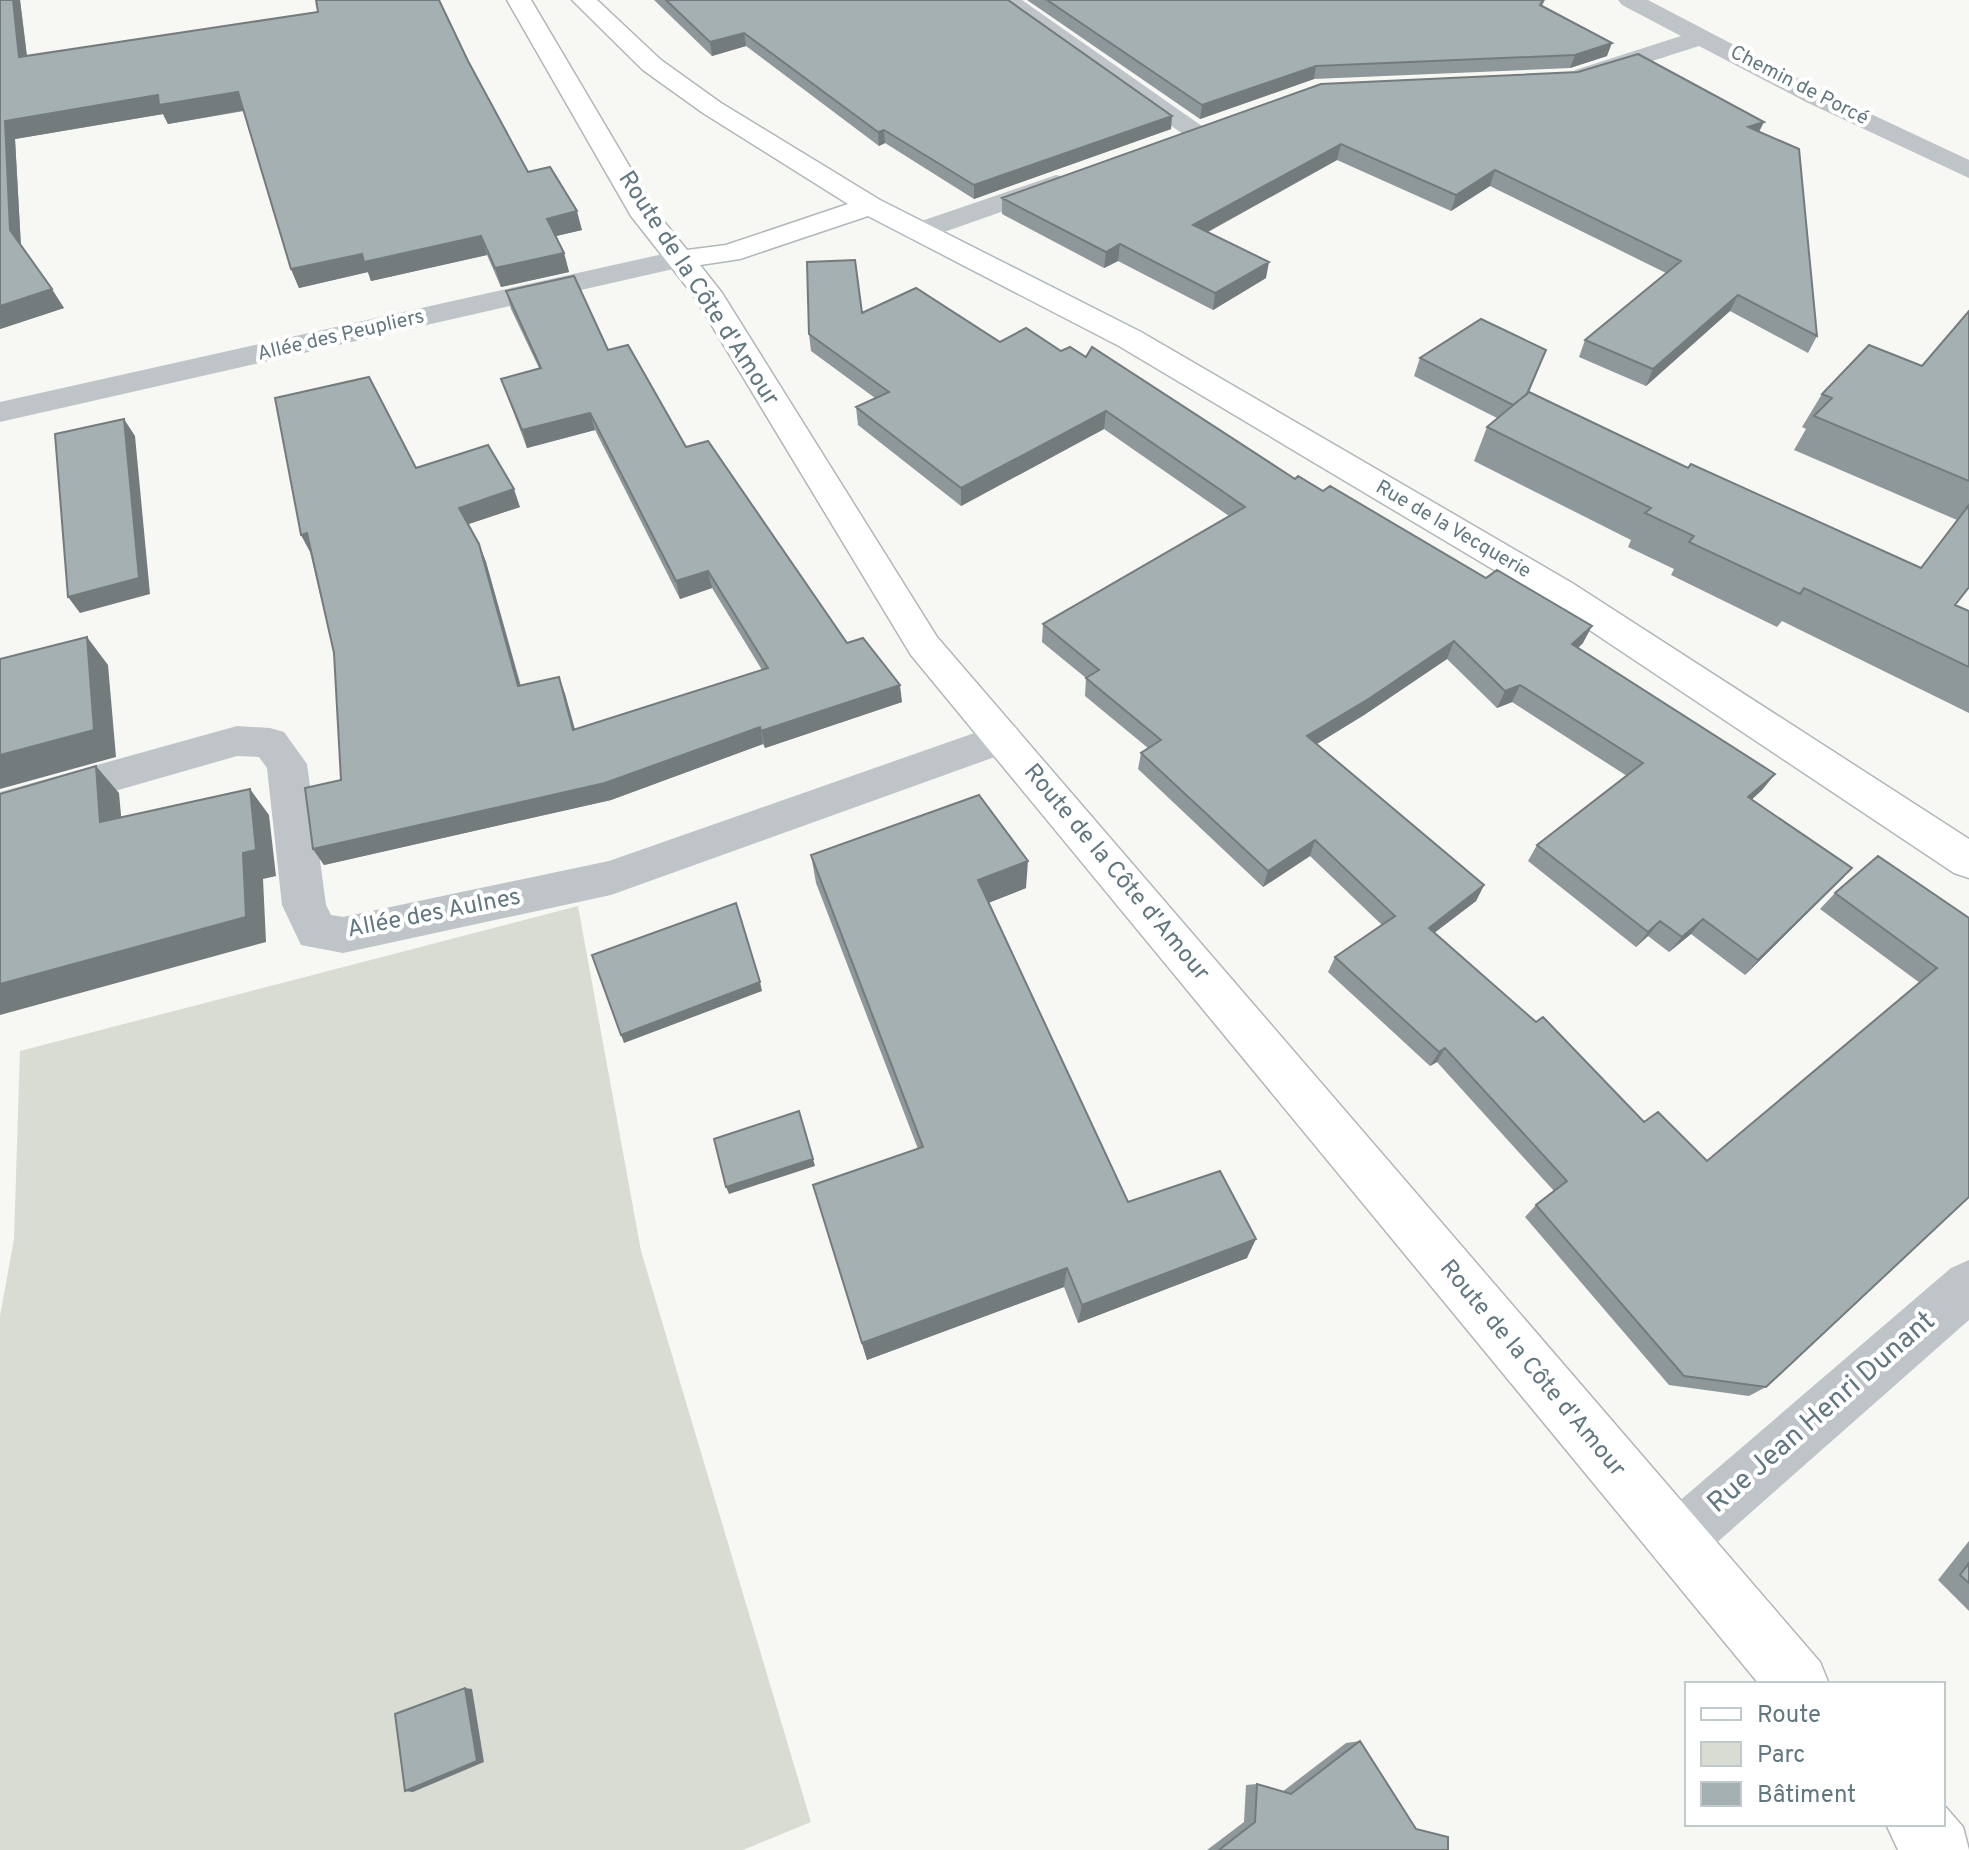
<svg xmlns="http://www.w3.org/2000/svg" width="1969" height="1850" viewBox="0 0 1969 1850" font-family="Overpass,sans-serif">
  <style>
    .green { fill: #d8dcd3 }
    .lines { fill: none; stroke-linecap: round; stroke-linejoin: round }
    .secondary-casing { stroke: #b0b8bb; stroke-width: 3 }
    .street { fill: #bec4c7; fill-rule: evenodd }
    .secondary { fill: #fff; fill-rule: evenodd }
    .wall { fill: #8e979a }
    .shaded-wall { fill: #747b7d }
    .building { fill: #a5b0b3; stroke: #747b7d; stroke-width: 2 }
    .labels { text-anchor: middle; dominant-baseline: central; stroke-width: 8; stroke-linejoin: round; paint-order: stroke }
    .far-street-label { font-size: 20px; fill: #62777f; stroke: #fff }
    .street-label { font-size: 24px; fill: #62777f; stroke: #fff }
    .near-street-label { font-size: 28px; fill: #62777f; stroke: #fff }
  </style>
  <rect width="100%" height="100%" fill="#f7f7f4"/>
  <!-- green -->
  <path class="green" d="M578,906L641,1251L811,1822L743,1850H0V1316L14,1239L20,1051Z"/>
  <g class="lines">
    <defs>
      <path id="secondary" d="M507,0H531L657,213L687,250L726,245L848,204L703,113L643,70L572,0H597L661,60L721,103L880,200L1141,332L1572,583L1969,839V878L1954,873L1546,601L1119,346L868,216L740,259L700,265L722,293L937,637L1820,1662L1829,1684H1759L911,655L694,296L631,216Z
        M1943,1804L1963,1827L1969,1850H1898L1886,1824H1943Z"/>
    </defs>
    <!-- secondary casing -->
    <use href="#secondary" class="secondary-casing"/>
    <!-- street -->
    <path class="street" d="M995,0H1022L1209,131L1205,137H1187Z
      M1618,0H1648L1824,92L1969,160V178L1806,102L1699,46L1593,80H1575L1572,75L1575,70L1681,36L1622,5Z
      M1056,175L1066,177L1070,183L1066,189L927,238L917,240L907,238L903,232L907,226Z
      M681,250L691,253L695,259L691,265L0,422V402Z
      M1003,723L1017,727L1023,738L1017,749L611,895L343,953L301,945L282,905L267,768L259,757L237,756L0,824V792L237,726L270,728L284,732L307,764L326,905L331,915L343,917L609,861Z
      M1969,1260V1320L1696,1561L1676,1570L1656,1561L1647,1541L1656,1521L1951,1268Z"/>
    <!-- secondary -->
    <use href="#secondary" class="secondary"/>
  </g>
  <!-- wall -->
  <path class="wall" d="M0,0H20L27,56L468,61L528,172L582,230L556,236L564,253L569,272L501,287L487,255L371,281L368,272L299,288L291,269L244,111L168,124L163,114L15,139L21,246L64,308L0,329Z
    M654,0H1008L1171,129L974,199L885,143L879,146L746,46L712,56Z
    M1027,0H1545L1542,6L1607,56L1570,68L1314,79L1200,119Z
    M1321,84L1759,132L1817,336L1808,353L1730,311L1646,386L1579,357L1585,340L1666,273L1490,186L1451,211L1337,160L1208,232L1266,278L1213,310L1118,261L1104,268L1002,214V198Z
    M506,291L608,350L847,643L902,702L765,748L763,744L611,800L324,865L313,849L341,780L334,653L310,552L416,468L520,507L468,524L479,544L486,562L521,686L559,677L565,694L575,729L762,670L712,588L680,599L595,430L527,448L501,379L539,368L511,309Z
    M1969,311V587L1955,605L1969,611V713L1782,621L1777,627L1671,575L1674,569L1628,547L1631,540L1474,461L1487,427L1497,418L1414,376L1420,358L1546,350L1529,392L1688,468L1921,568L1957,520L1794,450L1806,429L1802,427L1822,394L1922,366Z
    M862,313L1000,342L1061,351L1295,479L1583,643L1578,648L1775,774L1762,790L1751,800L1852,868L1745,975L1691,934L1669,952L1648,936L1636,947L1528,861L1537,845L1627,776L1512,702L1497,708L1447,659L1364,715L1317,744L1484,885L1476,901L1434,933L1644,1122L1707,1161L1920,983L1820,909L1835,893L1969,918L1766,1387L1749,1396L1669,1385L1525,1217L1536,1205L1554,1191L1437,1062L1430,1066L1328,972L1335,957L1382,925L1310,856L1263,887L1138,769L1141,753L1148,748L1085,696L1086,678L1042,642L1043,624L1229,516L1104,429L961,506L858,425L856,407L875,398L811,351L809,334Z
    M811,855L1026,888L988,903L1128,1202L1247,1258L1078,1323L1064,1287L867,1360L813,1185L918,1149L816,883Z
    M1969,1541V1611L1938,1580Z
    M1360,1741L1416,1829L1448,1850H1207L1244,1822L1246,1785L1257,1784L1282,1792L1346,1743Z"/>
  <!-- shaded-wall -->
  <path class="shaded-wall" d="M13,0H20L29,74L19,57Z
    M744,33L746,46L712,56L710,42Z
    M1612,43L1607,56L1570,68L1575,55Z
    M1316,66L1314,79L1200,119L1202,105Z
    M238,92L246,110L168,124L163,114L15,139L21,248L10,230L5,121L158,95Z
    M1172,116L1171,129L974,199V185Z
    M1764,122L1756,138L1748,127Z
    M884,130L885,143L879,146L878,132Z
    M1341,144L1337,160L1191,241L1193,225Z
    M1495,170L1490,186L1451,211L1456,195Z
    M577,211L582,230L552,237L547,219Z
    M481,236L487,255L371,281L368,272L299,288L291,269L362,254Z
    M1120,244L1118,261L1104,268L1106,252Z
    M564,253L569,272L501,287L495,268Z
    M1269,262L1266,278L1213,310L1215,293Z
    M52,289L64,308L0,329V306Z
    M1738,295L1730,311L1646,386L1653,369Z
    M1106,411L1104,429L961,506V488Z
    M590,413L595,430L527,448L522,430Z
    M124,419L135,436L150,594L80,613L68,597Z
    M514,489L520,507L466,525L459,508Z
    M307,533L316,551L310,552L301,535Z
    M479,544L486,562L525,703L518,686Z
    M708,571L712,588L680,599L676,581Z
    M1592,626L1583,643L1563,661L1572,644Z
    M87,637L108,665L116,757L0,789V755Z
    M1454,641L1447,659L1364,715L1302,753L1307,736Z
    M559,677L565,694L579,746L573,730Z
    M900,685L902,702L765,748L761,731Z
    M1520,685L1512,702L1497,708L1505,691Z
    M760,727L763,744L611,800L324,865L313,849Z
    M96,766L119,793L124,848L100,822Z
    M1775,774L1762,790L1736,814L1748,797Z
    M250,789L269,815L276,876L263,879L266,942L0,1015V984L243,853Z
    M1315,840L1310,856L1263,887L1268,871Z
    M1028,861L1026,888L978,907V880Z
    M1852,868L1837,884L1745,975L1758,960Z
    M1484,885L1476,901L1421,943L1429,928Z
    M1703,919L1691,934L1669,952L1682,937Z
    M1660,921L1648,936L1636,947L1648,932Z
    M760,982L762,991L624,1043L621,1035Z
    M1445,1048L1437,1062L1430,1066L1439,1052Z
    M813,1159L815,1166L729,1194L726,1187Z
    M1256,1239L1247,1258L1078,1323L1082,1305Z
    M1067,1268L1064,1287L867,1360L862,1343Z
    M465,1688L472,1689L484,1762L413,1792L405,1791Z"/>
  <!-- building -->
  <path class="building" d="M0,0H13L19,57L318,12L316,0H439L468,61L528,172L550,167L577,211L547,219L564,253L495,268L481,236L364,262L362,254L291,269L238,92L159,105L158,95L5,121L10,230L52,289L0,306Z
    M666,0H1008L1172,116L974,185L884,130L878,132L744,33L710,42Z
    M1047,0H1543L1540,5L1612,43L1575,55L1316,66L1202,105Z
    M1638,54L1764,122L1748,127L1799,149L1817,336L1738,295L1653,369L1585,340L1681,261L1495,170L1456,195L1341,144L1193,225L1269,262L1215,293L1120,244L1106,252L1002,198L1321,84L1578,72Z
    M855,260L862,313L916,288L1000,342L1026,328L1061,351L1070,347L1086,357L1092,347L1295,479L1298,476L1323,491L1330,486L1486,578L1497,570L1592,626L1572,644L1775,774L1748,797L1852,868L1758,960L1703,919L1682,937L1660,921L1648,932L1537,845L1643,763L1520,685L1505,691L1454,641L1370,698L1307,736L1484,885L1429,928L1536,1022L1543,1017L1644,1122L1658,1112L1707,1161L1937,968L1835,893L1878,856L1969,918V1197L1766,1387L1684,1376L1536,1205L1567,1181L1445,1048L1439,1052L1335,957L1395,916L1315,840L1268,871L1141,753L1161,740L1086,678L1099,670L1043,624L1245,507L1106,411L961,488L856,407L889,392L809,334L807,262Z
    M574,276L608,350L628,345L686,447L708,441L847,643L863,638L900,685L761,731L760,727L605,783L313,849L305,788L341,780L334,653L307,533L301,535L275,398L369,377L416,468L488,445L514,489L459,508L479,544L518,686L559,677L573,730L768,668L708,571L676,581L590,413L522,430L501,379L541,368L506,291Z
    M1969,311V481L1814,416L1832,398L1822,394L1869,345L1922,366Z
    M1481,319L1546,350L1527,394L1513,405L1420,358Z
    M1529,392L1688,468L1691,464L1921,568L1969,505V587L1955,605L1969,611V667L1804,588L1800,594L1689,542L1694,536L1645,513L1651,508L1487,427Z
    M124,419L139,578L68,597L55,434Z
    M87,637L94,730L0,755V659Z
    M96,766L100,822L250,789L256,850L243,853L246,917L0,984V794Z
    M979,795L1028,861L978,880L1128,1202L1220,1171L1256,1239L1082,1305L1067,1268L862,1343L813,1185L923,1147L811,855Z
    M736,903L760,982L621,1035L592,955Z
    M799,1111L813,1159L726,1187L714,1139Z
    M1969,1563V1583L1960,1575Z
    M465,1688L477,1761L405,1791L395,1714Z
    M1360,1741L1416,1829L1448,1837V1850H1219L1255,1822L1257,1784L1291,1794Z"/>
  <g class="labels">
    <!-- far-street labels -->
    <g class="far-street-label">
      <text transform="translate(1799 86) rotate(27)">Chemin de Porcé</text>
      <text transform="translate(341 336) rotate(-13)">Allée des Peupliers</text>
      <text transform="translate(1453 530) rotate(30)">Rue de la Vecquerie</text>
    </g>
    <!-- street labels -->
    <g class="street-label">
      <text transform="translate(698 289) rotate(57)">Route de la Côte d'Amour</text>
      <text transform="translate(1116 873) rotate(50)">Route de la Côte d'Amour</text>
      <text transform="translate(434 914) rotate(-11)">Allée des Aulnes</text>
      <text transform="translate(1532 1369) rotate(50)">Route de la Côte d'Amour</text>
    </g>
    <!-- near-street labels -->
    <g class="near-street-label">
      <text transform="translate(1822 1413) rotate(-41)">Rue Jean Henri Dunant</text>
    </g>
  </g>
  <!-- legend -->
  <rect x="1685" y="1682" width="260" height="144" fill="#ffffff" stroke="#c0c9cc" stroke-width="2"/>
  <rect x="1701" y="1708" width="40" height="12" fill="#ffffff" stroke="#c0c9cc" stroke-width="2"/>
  <text x="1757" y="1722" font-size="24" fill="#62777f">Route</text>
  <rect x="1701" y="1742" width="40" height="24" fill="#d8dcd3" stroke="#c0c9cc" stroke-width="2"/>
  <text x="1757" y="1762" font-size="24" fill="#62777f">Parc</text>
  <rect x="1701" y="1782" width="40" height="24" fill="#a5b0b3" stroke="#c0c9cc" stroke-width="2"/>
  <text x="1757" y="1802" font-size="24" fill="#62777f">Bâtiment</text>
</svg>
